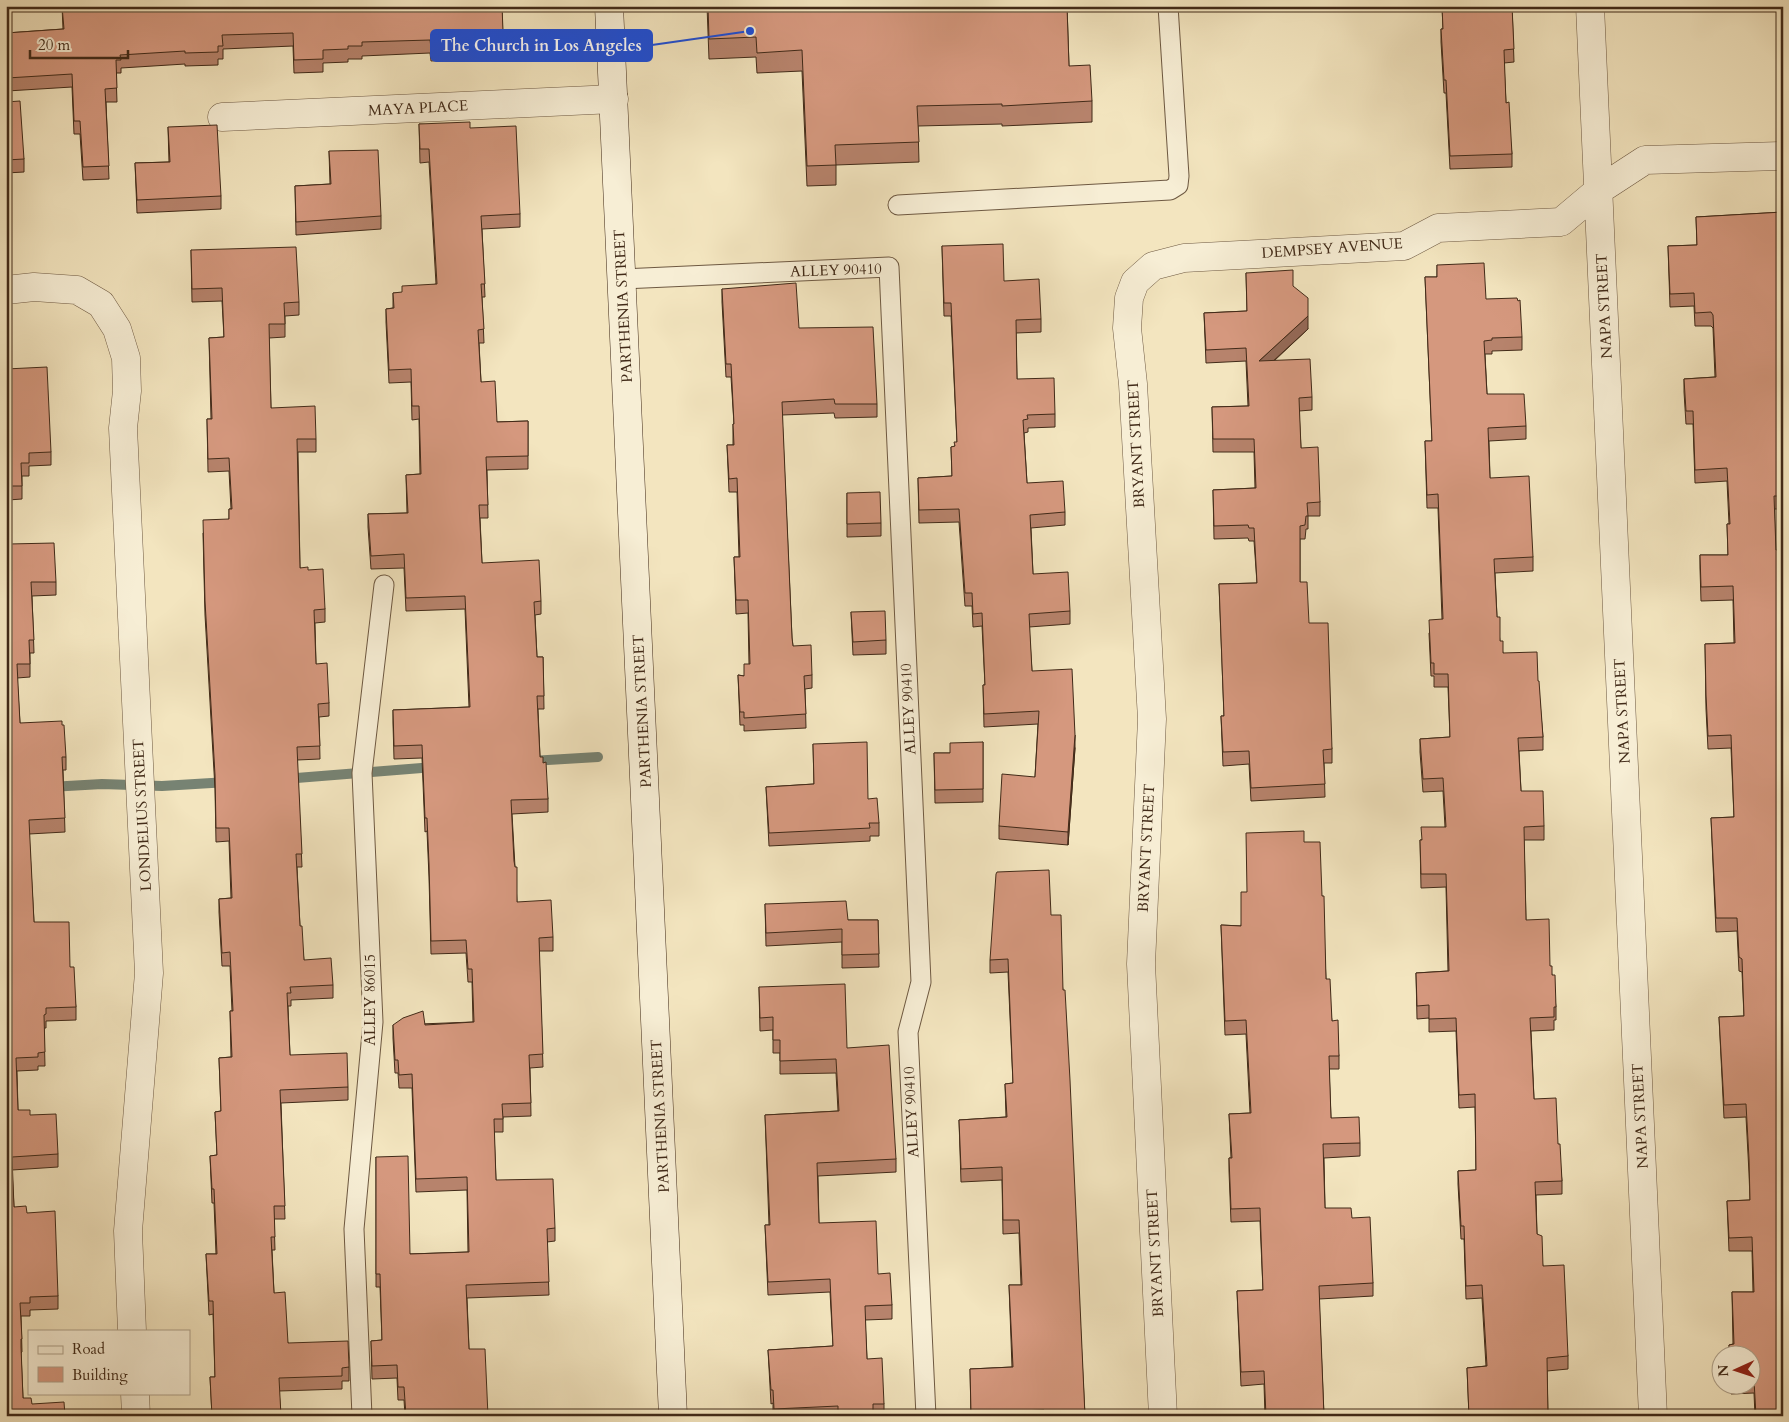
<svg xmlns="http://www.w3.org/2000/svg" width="1789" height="1422" viewBox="0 0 1789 1422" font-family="Cardo,serif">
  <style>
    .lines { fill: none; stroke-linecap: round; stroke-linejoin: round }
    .stream { stroke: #778373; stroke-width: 10 }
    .service-casing { stroke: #6e5942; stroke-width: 21 }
    .minor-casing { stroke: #6e5942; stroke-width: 29 }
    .secondary-casing { stroke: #412a18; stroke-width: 29 }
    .service { stroke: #f7eed5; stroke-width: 19 }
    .minor { stroke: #f7eed5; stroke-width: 28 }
    .secondary { stroke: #f7eed5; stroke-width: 28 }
    .wall { fill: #b7836c; stroke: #412a18 }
    .shaded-wall { fill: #956a58; stroke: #412a18 }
    .building { fill: #d5987e; stroke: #412a18 }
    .labels { text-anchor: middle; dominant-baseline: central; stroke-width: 5; stroke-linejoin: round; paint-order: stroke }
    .street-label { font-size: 15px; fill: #412a18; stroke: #f7eed5 }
    .leader { fill: none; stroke: #1d4ed8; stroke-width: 2 }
    .callout-dot { fill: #1d4ed8; stroke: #f7eed5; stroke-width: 2 }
    .callout { fill: #1d4ed8; stroke: #1d4ed8; stroke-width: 2 }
    .callout-label { font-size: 16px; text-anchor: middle; font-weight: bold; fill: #fff }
  </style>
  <rect width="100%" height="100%" fill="#f3e5bf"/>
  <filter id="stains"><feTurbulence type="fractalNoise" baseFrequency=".004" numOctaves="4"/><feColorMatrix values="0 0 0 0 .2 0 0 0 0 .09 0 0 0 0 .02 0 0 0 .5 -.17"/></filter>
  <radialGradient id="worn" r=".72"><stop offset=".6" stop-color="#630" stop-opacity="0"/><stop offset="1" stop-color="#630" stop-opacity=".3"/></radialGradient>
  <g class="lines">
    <!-- stream -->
    <path class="stream" d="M531,761L598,757
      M284,779L434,767
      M50,787L102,784L162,786L228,782"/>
    <defs>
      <path id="service" d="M898,205L1170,190L1178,185L1179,176L1168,6
        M622,279L889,267L921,982L908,1032L926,1416
        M362,1416L354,1229L373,1022L362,773L384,585"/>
      <path id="minor" d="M1590,6L1653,1416
        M222,117L614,99
        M6,290L34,287L77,290L101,304L117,329L126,358L127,391L123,428L149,973L128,1231L132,1331
        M135,1393L136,1416
        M1163,1416L1141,964L1152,719L1133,384L1127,328L1129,298L1135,282L1153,266L1184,258L1404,246L1438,228L1561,222L1599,190L1645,160L1783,156"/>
      <path id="secondary" d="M609,6L673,1416"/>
    </defs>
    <!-- service casing -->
    <use href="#service" class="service-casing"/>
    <!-- minor casing -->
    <use href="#minor" class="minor-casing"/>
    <!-- secondary casing -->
    <use href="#secondary" class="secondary-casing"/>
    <!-- service -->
    <use href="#service" class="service"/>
    <!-- minor -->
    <use href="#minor" class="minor"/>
    <!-- secondary -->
    <use href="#secondary" class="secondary"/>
  </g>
  <!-- wall -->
  <path class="wall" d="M62,6H502L503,44H501V57L431,61L430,53L362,56V59H348V62L323,63V72L294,73L293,46L223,49V59H218V65L185,66V64L121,68V73H116L117,102H106L109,179L83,180L80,134H74L72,87L7,91L6,33L63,29Z
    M707,6H1067L1069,66L1092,101V122L1002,126V124L918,126L919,162L836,165V185L807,186L802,71L757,73L756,57L709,59Z
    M1442,6H1512L1514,62L1504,63L1506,103L1512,154V167L1450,169L1446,93H1444L1441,42V29H1443Z
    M6,102L24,159V172L6,173Z
    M419,124L470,128L520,214V227L482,229L485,297H482L484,343H479L481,382L497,422L528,421V469L487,470L488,518H480L482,563L541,601V614L535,615L537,657H543L544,709H538L540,757L548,799V812L512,814L517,902L553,937V951H539L543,1067L530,1068L531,1116L503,1117V1132H494L496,1180L555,1228V1241L547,1242L549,1295L467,1298L469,1349L488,1416H405L404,1400H398L397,1378L372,1379L371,1341L382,1340L380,1287H376V1157L410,1254L468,1252L467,1190L416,1192L412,1088H399L398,1073H395L393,1038V1025L473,1022L472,982H468L466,953L431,954L429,877L427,831L425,832L422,758L394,759L393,723V710L469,707L465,609L406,611L404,568L371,569L368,527V514L407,513L406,475L420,474L419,419L412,420L411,382L389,383L386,322V309L393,308V293H402L436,284L429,162L420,163Z
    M168,127L221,196V209L137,213L135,163L169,162Z
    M329,151L381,216V229L296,235L295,186L330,184Z
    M1783,212V489H1778V509H1774L1776,550H1783V1416H1755L1754,1393L1731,1394V1384H1752V1354H1729V1345L1733,1344L1732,1292H1753L1752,1251H1729L1727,1201L1750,1200L1749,1173L1746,1117L1724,1118L1719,1017L1744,1016L1742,972L1739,971L1737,931L1716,932L1711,818L1734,817L1731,748L1708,749L1706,709L1705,644L1734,643L1733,600L1701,601L1700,568V555H1728L1727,524H1729L1727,481L1695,483L1693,424H1686L1684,392V379L1715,377L1713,328L1711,326H1695L1694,306L1670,307L1668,246L1697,245L1696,217Z
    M942,246L1004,281L1041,319V332L1016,333L1017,379L1055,414V427L1028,428V432L1024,433L1027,483L1065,512V525L1031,528L1033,574L1070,611V624L1029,627L1032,671L1075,748L1068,845L999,839V826L1035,777L1038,724L984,727L983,685H985L982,626L973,627L972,606H965L959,522L919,523L918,478L952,476L951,447H954L957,442L951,316H944Z
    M191,250L299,302V315L285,316V337L269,338L271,408L316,439V452H298L300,568L308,570L325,609V622L315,623L316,664L329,703V716L319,717L320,759L297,760L302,867H297L300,926L304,960L333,985V998L291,1000V1006H288L290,1055L348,1087V1100L281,1103L285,1219H274L275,1250H272L274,1293L288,1343L349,1367V1381H342V1389L279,1391L281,1416H212L210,1377H215L213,1314L209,1315L206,1254H216L214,1203H212L210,1156L217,1155L215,1112L221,1111L219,1058L231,1057L230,1011H232L230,966H222L219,912V899L231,898L229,841L216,842L215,789L205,615L203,533L229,519V509H231L229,471L208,472L207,419H211L209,338L224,337L222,301L192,302Z
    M1437,265L1486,299L1522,337V350L1492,351V354H1485L1487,394L1526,426V439L1489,441L1490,478L1533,557V571L1495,573L1497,617L1500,641L1503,653L1538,681L1543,737V750L1519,751L1521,791L1544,826V840H1524L1526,920L1550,966L1552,975L1556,1007V1020H1554V1030L1531,1031L1534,1099L1558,1144L1562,1181V1194L1536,1195L1537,1234L1543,1266L1568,1356V1369L1547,1371L1548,1416H1469L1467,1368L1486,1366L1482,1298L1466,1299L1464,1239H1461L1458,1184V1171L1476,1170L1475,1107L1459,1108L1456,1031L1429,1032V1018L1417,1019L1416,973L1448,971L1446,887L1421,888L1420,840H1421L1445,827L1443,791L1423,792L1420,752V739L1450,737L1448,687H1434V676H1431L1429,633L1442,619L1438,508H1427L1425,441H1432L1425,277H1437Z
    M1246,273L1293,286L1308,329L1274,361L1312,397V410L1299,411L1301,448L1320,502V516H1308V529H1306L1305,539H1300V582L1332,749V763H1324L1325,797L1251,801L1249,764L1223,766L1221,716H1224L1219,584L1257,583L1254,541H1249L1248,538L1214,539L1213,490L1255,488L1254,452H1213L1212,407L1248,406L1246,361L1206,363L1204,313L1247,311Z
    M722,289L799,328L877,404V417L835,418L834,413L782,415L792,638L793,646L812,675V688L805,689L806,728L744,731V725H740L738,675L744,676L749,664L748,613L736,614L734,557H739L737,492H729L727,445H733V424H734L731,377H726L722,302Z
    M6,369L51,452V465L29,466V476H22V499L8,500L9,544L56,582V595L32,596L34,653H30V677L17,678L20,723L66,757V770H63L65,832L29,834L34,922L70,967L76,1007V1020L46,1021V1028H44L45,1066H38V1070L17,1071L18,1110L30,1115L58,1154V1167L12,1170L14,1207L27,1213L58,1296V1309L30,1310V1316H21L22,1352L21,1353L23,1398L32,1404L6,1416Z
    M847,493L881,523V536L847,537Z
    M851,612L886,640V654L853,655Z
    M983,742V802L935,803L934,753H950Z
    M813,744L868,799L879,823V836H870V841L769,846L766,787L814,784Z
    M1304,842L1322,896L1326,979L1332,1021L1339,1056V1069H1329L1331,1118L1360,1143V1156L1324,1158L1325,1208L1352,1218L1373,1283V1296L1319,1299L1324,1416H1265L1264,1384L1241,1386L1237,1291L1263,1290L1260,1221L1231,1222L1229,1171V1158H1231L1229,1114L1250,1113L1246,1034L1225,1035L1221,925L1241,926L1247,892Z
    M765,904L848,920H878L879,967L842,968V942L766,946Z
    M1051,915L1063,990L1085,1416H971L970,1369L1012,1367L1009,1285H1021L1019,1233L1003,1234L1002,1180L961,1182L959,1120L1006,1117L1005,1084L1013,1083L1008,972L990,973V960Z
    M759,987L847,1048L896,1159V1172L818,1176L819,1223L878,1274L892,1305V1319L865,1320L867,1359L884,1404V1416H773V1403L771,1404L768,1350L833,1346L830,1292L768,1295L765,1225H769L765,1115L838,1111L836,1073L780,1074V1053H773V1030L760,1031Z"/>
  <!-- shaded-wall -->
  <path class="shaded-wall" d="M1308,316V329L1259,374V361Z
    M1075,735V748L1068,845V832Z"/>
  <!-- building -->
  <path class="building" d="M62,6H502L503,31H501V44L431,48L430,40L362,42V46H348V49L323,50V59L294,60L293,33L222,35L223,46H218V52L185,53V51L120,55L121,60H116L117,88L105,89L109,166L83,167L80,121H74L72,74L7,78L6,33L64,29Z
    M708,6H1067L1069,66L1090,65L1092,101L1002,106V104L917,106L919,142L835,145L836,165L807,166L802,50L757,53L756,37L709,39Z
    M1442,6H1512L1514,49L1504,50L1506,103L1509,102L1512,154L1450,156L1446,80H1444L1441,29H1443Z
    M20,101L24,159L6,160V102Z
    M470,122V128L516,126L520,214L481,216L485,284H481L484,329L478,330L481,382L495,381L497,422L528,421V456L486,457L488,505H479L482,563L539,560L541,601L534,602L537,657H543L544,696H537L540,757H543V763L546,762L548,799L511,800L514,861L515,867H517V902L551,900L553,937L539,938L543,1054L529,1055L531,1103L502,1104L503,1119H494L496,1180L553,1179L555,1228L547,1229L549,1282L466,1285L469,1349H485L488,1416H406L404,1387H398L397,1365L372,1366L371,1341L382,1340L380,1274H376V1157L408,1156L410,1254L469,1252L467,1177L416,1179L412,1074L399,1075L398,1060H395L393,1025L403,1018L423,1011L425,1025L474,1022L472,969H468L466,940L431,941L429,864L427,818H425L422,745L394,746L393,710L470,707L465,596L406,598L404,554L371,556L368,514L408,513L406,475L421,474L419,406H412L411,369L389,370L386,309L394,308L393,293L402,292V286L437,284L429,149H420L419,124Z
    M217,125L221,196L137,200L135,163L170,162L168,127Z
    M378,150L381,216L296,222L295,186L331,184L329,151Z
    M1783,212V476H1778V496H1774L1776,550H1783V581H1782L1783,605V1416H1756L1754,1380H1752V1354H1730L1729,1345L1734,1344L1732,1292H1754L1752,1237L1729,1238L1727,1201L1750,1200L1749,1159L1746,1104L1724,1105L1719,1017L1744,1016L1742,959L1739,957L1737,918H1716L1711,818L1734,817L1731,735L1708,736L1706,695L1705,644L1735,643L1733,586L1701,587L1700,555H1728L1727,524H1730L1727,468L1695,470L1693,411H1686L1684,379L1716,377L1713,315L1711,312L1695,313L1694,293L1670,294L1668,246L1697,245L1696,217Z
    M1003,244L1004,281L1039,279L1041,319L1016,320L1017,379L1054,378L1055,414L1027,415L1028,419L1023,420L1027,483L1063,481L1065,512L1030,515L1033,574L1068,572L1070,611L1029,614L1032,671L1072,669L1075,735L1068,832L999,826L1002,774L1035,777L1039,711L984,714L983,685H985L982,613L973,614L972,593H965L959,509L919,510L918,478L952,476L951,447L955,446L954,442H957L951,303H944L942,246Z
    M296,247L299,302L284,303L285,324H269L271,408L315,406L316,439H297L300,568L308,567V570L323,569L325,609L314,610L316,664L327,663L329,703L318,704L320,746L297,747L302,854H296L300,926H302L304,960L331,958L333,985L290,987L291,993H287L290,1055L347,1053L348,1087L280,1090L285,1206H274L275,1237H271L274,1293L285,1292L288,1343L348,1341L349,1367L342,1368V1376L279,1378L281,1416H212L210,1377H215L213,1301H209L206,1254H217L214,1189H212L210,1156L217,1155L215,1112L221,1111L219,1058L232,1057L230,1011H233L230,952L222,953L219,899L232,898L229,828H216L215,775L205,601L203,520L229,519V509H232L229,458L208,459L207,419H212L209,338L224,337L222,288L192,289L191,250Z
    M1484,263L1486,299L1517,298L1518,301L1520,300L1522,337L1492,338V340L1484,341L1487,394H1524L1526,426L1488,428L1490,478L1529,476L1533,557L1494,559L1497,617H1500V641H1503V653L1537,652L1538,681H1539L1543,737L1518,738L1521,791H1543L1544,826L1524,827L1526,920L1549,919L1550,966H1552V975H1555L1556,1007H1554V1017L1530,1018L1534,1099L1556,1098L1558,1144H1560L1562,1181L1535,1182L1537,1234L1542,1236L1543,1266L1564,1265L1568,1356L1547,1358L1548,1416H1469L1467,1368L1487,1366L1482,1285L1466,1286L1464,1226H1461L1458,1171L1476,1170L1475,1094L1459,1095L1456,1018L1429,1019V1005L1417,1006L1416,973L1449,971L1446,874H1421L1420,840H1422L1421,827H1446L1443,778L1423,779L1420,739L1450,737L1448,674H1434V663H1431L1429,620L1443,619L1438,494L1427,495L1425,441H1432L1425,277H1437V265Z
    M1293,270V286L1308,298V316L1259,361L1310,359L1312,397L1299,398L1301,448L1318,447L1320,502L1307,503L1308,516H1306L1305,525L1300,526V582H1307L1309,623H1328L1332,749L1323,750L1325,784L1251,788L1249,751L1223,752L1221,716H1224L1219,584L1257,583L1254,528H1249L1248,525L1214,526L1213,490L1256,488L1254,439H1213L1212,407L1249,406L1246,348L1206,350L1204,313L1247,311L1246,273Z
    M796,283L799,328L873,327L877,404H835L834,399L782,402L792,638L793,646L811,645L812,675L804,676L806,714L744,718V712H740L738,675L744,676V664H750L748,600H736L734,557H740L737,478L729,479L727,445H734L733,424H734L731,364H726L722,289Z
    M47,367L51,452L29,453V463H21L22,486H7L9,544L54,543L56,582H31L34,640H29L30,664H17L20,723L62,721V725H64L66,757H62L65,818L29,820L34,922H69L70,967H74L76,1007L46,1008V1014L44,1015L45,1052L38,1053V1057L16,1058L18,1110H30V1115L56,1114L58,1154L12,1157L14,1207L26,1206L27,1213L55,1211L58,1296L30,1297V1303H20L22,1339H21V1347L23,1398H31L32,1404L64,1402L65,1416H6V369Z
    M880,492L881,523L847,524V493Z
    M885,611L886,640L853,642L851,612Z
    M867,742L868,799L877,798L879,823H869L870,828L769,833L766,787L814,784L813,744Z
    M983,742V789L935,790L934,753H950V743Z
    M1304,831V842H1320L1322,896H1324L1326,979H1330L1332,1021L1338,1020L1339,1056H1329L1331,1118L1359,1117L1360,1143L1323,1144L1325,1208H1351L1352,1218L1370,1217L1373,1283L1319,1286L1324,1416H1266L1264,1371L1241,1372L1237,1291L1263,1290L1260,1208L1231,1209L1229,1158H1232L1229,1114L1251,1113L1246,1020L1225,1021L1221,925L1241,926V892H1247L1246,833Z
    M1049,870L1051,915H1061L1063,990H1065L1070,1080L1085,1416H1044V1410L971,1413L970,1369L1013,1367L1009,1285H1022L1019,1220H1003L1002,1167L961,1169L959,1120L1007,1117L1005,1084L1013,1083L1008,959L990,960L996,874L997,872Z
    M846,901L848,920H878L879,954L842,955V929L766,933L765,904Z
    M845,984L847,1048L889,1045L896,1159L817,1163L819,1223L876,1221L878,1274L890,1273L892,1305L865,1306L867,1359L882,1358L884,1404H873V1416H838V1406L774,1409L773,1390H771L768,1350L833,1346L830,1279L768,1282L765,1225H770L765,1115L839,1111L836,1059L780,1061V1040H773V1017L760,1018L759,987Z"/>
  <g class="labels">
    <!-- street labels -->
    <g class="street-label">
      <text transform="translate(418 108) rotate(-3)">MAYA PLACE</text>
      <text transform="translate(1332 248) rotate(-4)">DEMPSEY AVENUE</text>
      <text transform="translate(836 270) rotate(-2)">ALLEY 90410</text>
      <text transform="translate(623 306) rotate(-93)">PARTHENIA STREET</text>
      <text transform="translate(1604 306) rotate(-93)">NAPA STREET</text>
      <text transform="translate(1136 444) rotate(-93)">BRYANT STREET</text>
      <text transform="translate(908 709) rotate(-93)">ALLEY 90410</text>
      <text transform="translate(642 711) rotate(-93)">PARTHENIA STREET</text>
      <text transform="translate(1622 711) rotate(-93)">NAPA STREET</text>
      <text transform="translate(142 815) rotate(-93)">LONDELIUS STREET</text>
      <text transform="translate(1146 848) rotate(-87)">BRYANT STREET</text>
      <text transform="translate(370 1000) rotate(-90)">ALLEY 86015</text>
      <text transform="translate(911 1112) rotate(-93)">ALLEY 90410</text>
      <text transform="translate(660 1116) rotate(-93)">PARTHENIA STREET</text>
      <text transform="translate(1640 1116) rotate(-93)">NAPA STREET</text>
      <text transform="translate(1155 1253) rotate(-93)">BRYANT STREET</text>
    </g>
  </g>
  <!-- callouts -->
  <path class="leader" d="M750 31L652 45"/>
  <circle class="callout-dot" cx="750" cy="31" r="5"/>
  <rect class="callout" x="431" y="30" width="221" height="31" rx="5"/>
  <g class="callout-label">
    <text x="541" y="51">The Church in Los Angeles</text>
  </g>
  <!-- margin -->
  <rect width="1789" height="1422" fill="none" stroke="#f3e5bf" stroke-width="25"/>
  <rect x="8" y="8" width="1774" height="1407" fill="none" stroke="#412a18" stroke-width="2.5"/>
  <rect x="12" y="12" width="1764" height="1397" fill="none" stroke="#412a18"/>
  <!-- legend -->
  <rect x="28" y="1330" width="162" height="65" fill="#f7eed5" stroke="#aea089"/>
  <rect x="38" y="1346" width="25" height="8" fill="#f7eed5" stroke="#aea089"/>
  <text x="72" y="1354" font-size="15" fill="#412a18">Road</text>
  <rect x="38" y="1367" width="25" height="15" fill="#d5987e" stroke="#aea089"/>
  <text x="72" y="1380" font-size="15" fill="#412a18">Building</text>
  <!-- north arrow -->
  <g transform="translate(1736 1370) rotate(267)"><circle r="24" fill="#f7eed5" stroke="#aea089"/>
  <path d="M0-4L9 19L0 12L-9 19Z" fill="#8f2418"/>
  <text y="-8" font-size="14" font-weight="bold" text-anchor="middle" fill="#412a18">N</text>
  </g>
  <!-- scale -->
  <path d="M30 50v8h98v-8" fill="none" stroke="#412a18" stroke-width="2.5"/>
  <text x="38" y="50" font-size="15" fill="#412a18" stroke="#f7eed5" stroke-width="4" paint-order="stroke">20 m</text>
  <rect width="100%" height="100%" filter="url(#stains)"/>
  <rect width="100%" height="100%" fill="url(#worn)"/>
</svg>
